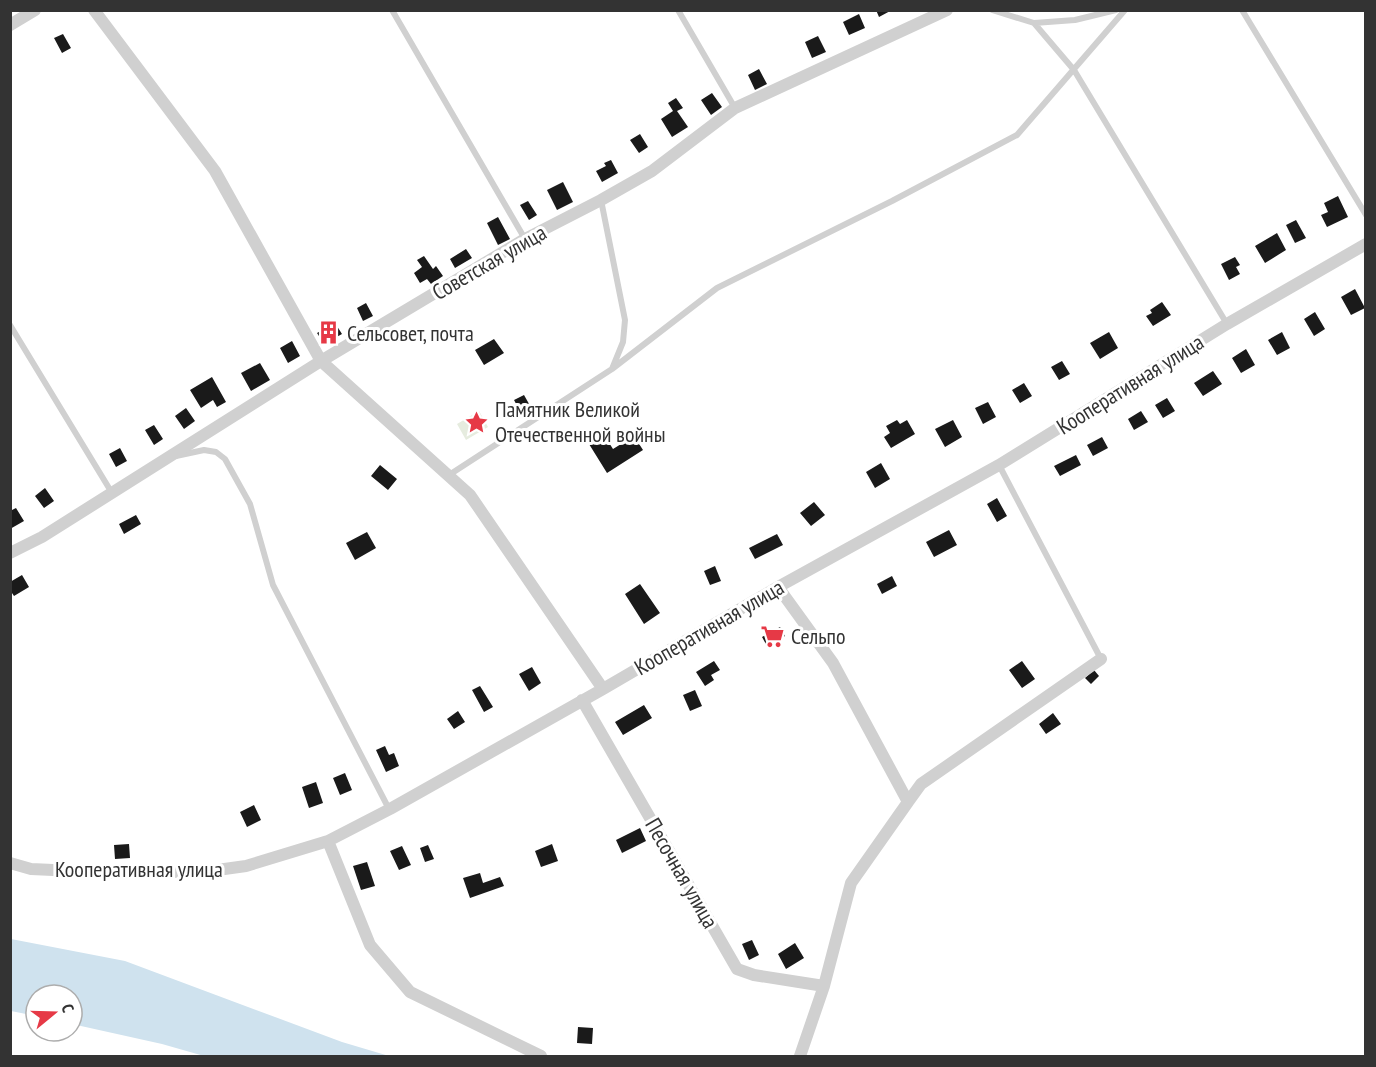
<svg xmlns="http://www.w3.org/2000/svg" width="1376" height="1067" viewBox="0 0 1376 1067" font-family="'PT Sans Narrow',sans-serif">
  <style>
    .green { fill: #e6ecdf }
    .water { fill: #cfe2ee }
    .building { fill: #1a1a1a }
    .lines { fill: none; stroke-linecap: round; stroke-linejoin: round }
    .lane { stroke: #d0d0d0; stroke-width: 6 }
    .street { stroke: #d0d0d0; stroke-width: 12 }
    .labels { text-anchor: middle; dominant-baseline: central; stroke-width: 6; stroke-linejoin: round; paint-order: stroke }
    .street-label { font-size: 22px; fill: #333; stroke: #fff }
    .poi-label { font-size: 22px; fill: #333; stroke: #fff; text-anchor: start }
  </style>
  <rect width="100%" height="100%" fill="#fff"/>
  <!-- green -->
  <path class="green" d="M479,411L488,427L466,440L457,424Z"/>
  <!-- water -->
  <path class="water" d="M11,939L125,961L342,1042L389,1056H204L162,1044L72,1024V995H36V1016L11,1011Z"/>
  <!-- building -->
  <path class="building" d="M876,10H892L879,17Z
    M859,14L865,28L849,35L843,22Z
    M63,34L71,48L62,53L54,38Z
    M818,36L826,52L812,58L805,42Z
    M759,69L767,84L755,90L748,75Z
    M712,93L722,107L711,115L701,100Z
    M676,98L683,108L677,111L688,127L672,137L661,119L673,111L668,103Z
    M640,134L648,147L639,153L630,140Z
    M611,160L618,173L602,182L596,171L606,166L604,163Z
    M563,182L573,202L557,210L547,190Z
    M1338,196L1348,217L1327,227L1321,215L1328,212L1324,203Z
    M528,201L537,215L529,220L520,205Z
    M498,217L510,239L498,245L487,223Z
    M1296,220L1306,238L1295,243L1286,225Z
    M1277,233L1286,250L1265,263L1255,246Z
    M466,249L472,258L455,268L450,259Z
    M424,256L433,269L436,266L443,276L431,284L427,279L420,283L414,273L422,267L417,260Z
    M1235,257L1240,265L1236,267L1240,274L1229,280L1221,264Z
    M1355,289L1365,308L1351,315L1341,297Z
    M1162,302L1171,315L1153,326L1146,316L1152,313L1150,310Z
    M366,303L373,316L363,321L357,308Z
    M1315,312L1325,329L1314,336L1304,319Z
    M335,323L342,334L324,344L317,333Z
    M1109,332L1118,348L1100,359L1090,343Z
    M1282,332L1290,348L1277,355L1268,340Z
    M494,339L504,353L484,365L475,350Z
    M292,341L300,356L288,363L280,348Z
    M1246,349L1255,365L1241,373L1232,358Z
    M1062,361L1070,374L1059,380L1051,367Z
    M260,363L270,380L251,391L241,373Z
    M1213,371L1222,384L1203,396L1194,383Z
    M212,377L226,402L217,407L213,400L201,408L190,390Z
    M1024,383L1032,396L1020,403L1012,390Z
    M524,395L533,411L523,417L514,400Z
    M1167,398L1175,411L1163,418L1155,405Z
    M988,402L996,417L983,424L975,408Z
    M186,408L195,421L184,429L175,416Z
    M1141,411L1148,422L1134,430L1128,419Z
    M897,420L900,424L907,420L915,434L891,448L884,437L890,433L886,426Z
    M953,420L962,437L945,447L935,429Z
    M154,425L163,439L154,445L145,430Z
    M604,435L613,449L634,436L643,450L607,473L589,444Z
    M1102,437L1108,448L1093,456L1087,445Z
    M120,448L127,461L116,467L109,454Z
    M1076,455L1081,465L1060,476L1054,466Z
    M881,463L890,479L875,488L866,472Z
    M380,465L397,479L388,490L371,476Z
    M45,488L54,501L44,508L35,496Z
    M997,498L1007,516L997,522L987,504Z
    M814,502L825,515L811,526L800,513Z
    M16,508L24,521L10,529V511Z
    M136,515L141,524L124,534L119,524Z
    M949,530L957,545L934,557L926,542Z
    M367,532L376,548L355,560L346,543Z
    M777,534L783,545L755,559L749,548Z
    M715,566L721,581L710,585L704,571Z
    M22,575L29,587L14,596L10,590V582Z
    M892,576L897,586L882,594L877,584Z
    M640,584L660,613L644,624L625,594Z
    M780,627L785,636L767,646L762,637Z
    M714,661L720,670L711,675L714,680L705,686L696,672Z
    M1022,661L1035,679L1022,688L1009,670Z
    M532,667L541,683L529,691L519,674Z
    M1094,670L1099,676L1091,684L1085,678Z
    M480,686L493,707L484,712L472,690Z
    M695,690L702,706L690,711L683,695Z
    M644,705L652,718L623,735L615,722Z
    M458,711L465,722L454,729L447,719Z
    M1053,713L1061,724L1046,734L1039,724Z
    M385,746L389,755L394,753L399,766L386,772L376,750Z
    M345,773L352,790L340,795L333,778Z
    M316,782L323,803L309,808L302,787Z
    M254,805L261,820L247,827L240,812Z
    M640,828L646,841L622,853L616,840Z
    M129,844L130,858L115,859L114,845Z
    M552,844L558,861L541,867L535,851Z
    M428,845L434,859L425,862L420,848Z
    M402,846L411,865L399,870L390,851Z
    M367,862L375,886L361,890L353,866Z
    M480,873L483,883L500,877L504,886L470,898L463,878Z
    M752,940L759,955L749,960L742,944Z
    M795,943L804,958L786,969L778,954Z
    M578,1027L593,1028L592,1044L577,1043Z"/>
  <g class="lines">
    <!-- lane -->
    <path class="lane" d="M392,10L525,239
      M678,10L735,108
      M992,10L1034,23L1074,70L1227,324
      M1242,10L1366,215
      M1034,23L1075,20L1116,10
      M10,325L112,493
      M612,369L717,288L892,201L1017,135L1125,10
      M176,456L204,450L216,452L225,459L250,504L273,585L389,809
      M999,465L1101,659
      M449,475L612,369L623,342L625,320L601,200"/>
    <!-- street -->
    <path class="street" d="M94,10L215,171L321,361L470,495L603,689
      M10,25L35,10
      M10,553L42,537L321,361L525,239L601,200L652,171L735,108L947,10
      M778,587L833,663L908,802L851,883L824,986L800,1056
      M582,700L737,969L754,975L824,986
      M908,802L921,784L1101,659
      M328,841L370,945L410,992L541,1056
      M10,863L31,869L120,873L210,871L246,866L328,841L390,809L603,689L778,587L999,465L1227,324L1366,244"/>
  </g>
  <!-- icons -->
  <defs>
    <symbol id="building-bare" viewBox="-9 -9 18 18"><path d="M-4-6H4V6H1V3H-1V6H-4ZM-2.5-4.3h1.7v1.8h-1.7ZM.8-4.3h1.7v1.8H.8ZM-2.5-1h1.7V.8h-1.7ZM.8-1h1.7V.8H.8Z" fill="#e63946" stroke="#fff" stroke-width="2.5" paint-order="stroke"/></symbol>
    <symbol id="sight-bare" viewBox="-9 -9 18 18"><path d="M0-6L1.8-2.2L6-1.7L2.9 1.2L3.7 5.4L0 3.3L-3.7 5.4L-2.9 1.2L-6-1.7L-1.8-2.2Z" fill="#e63946" stroke="#fff" stroke-width="2.5" paint-order="stroke"/></symbol>
    <symbol id="supermarket-bare" viewBox="-9 -9 18 18"><path d="M-6-5.5h2.5l.6 2H6L4.5 2H-2.5L-4.4-4H-6ZM-1.5 3.2a1.3 1.3 0 1 0 .1 0ZM3 3.2a1.3 1.3 0 1 0 .1 0Z" fill="#e63946" stroke="#fff" stroke-width="2.5" paint-order="stroke"/></symbol>
  </defs>
  <g fill-rule="evenodd">
    <use href="#building-bare" x="312" y="316" width="33" height="33"/>
    <use href="#sight-bare" x="460" y="406" width="33" height="33"/>
    <use href="#supermarket-bare" x="756" y="620" width="33" height="33"/>
  </g>
  <g class="labels">
    <!-- street labels -->
    <g class="street-label">
      <text transform="translate(489 262) rotate(-30)">Советская улица</text>
      <text transform="translate(1130 384) rotate(-32)">Кооперативная улица</text>
      <text transform="translate(709 627) rotate(-30)">Кооперативная улица</text>
      <text x="139" y="869">Кооперативная улица</text>
      <text transform="translate(682 873) rotate(60)">Песочная улица</text>
    </g>
    <!-- poi labels -->
    <g class="poi-label">
      <text x="347" y="333">Сельсовет, почта</text>
      <text x="495" y="409">Памятник Великой<tspan x="495" dy="25">Отечественной войны</tspan></text>
      <text x="791" y="636">Сельпо</text>
    </g>
  </g>
  <!-- border -->
  <rect width="1376" height="1067" fill="none" stroke="#333333" stroke-width="24"/>
  <!-- north arrow -->
  <g transform="translate(54 1013) rotate(71)"><circle r="28" fill="#ffffff" stroke="#adadad" stroke-width="1.5"/>
  <path d="M0-4.5L10 22L0 15L-10 22Z" fill="#e63946"/>
  <text y="-9" font-size="16" font-weight="bold" text-anchor="middle" fill="#333333">С</text>
  </g>
</svg>
